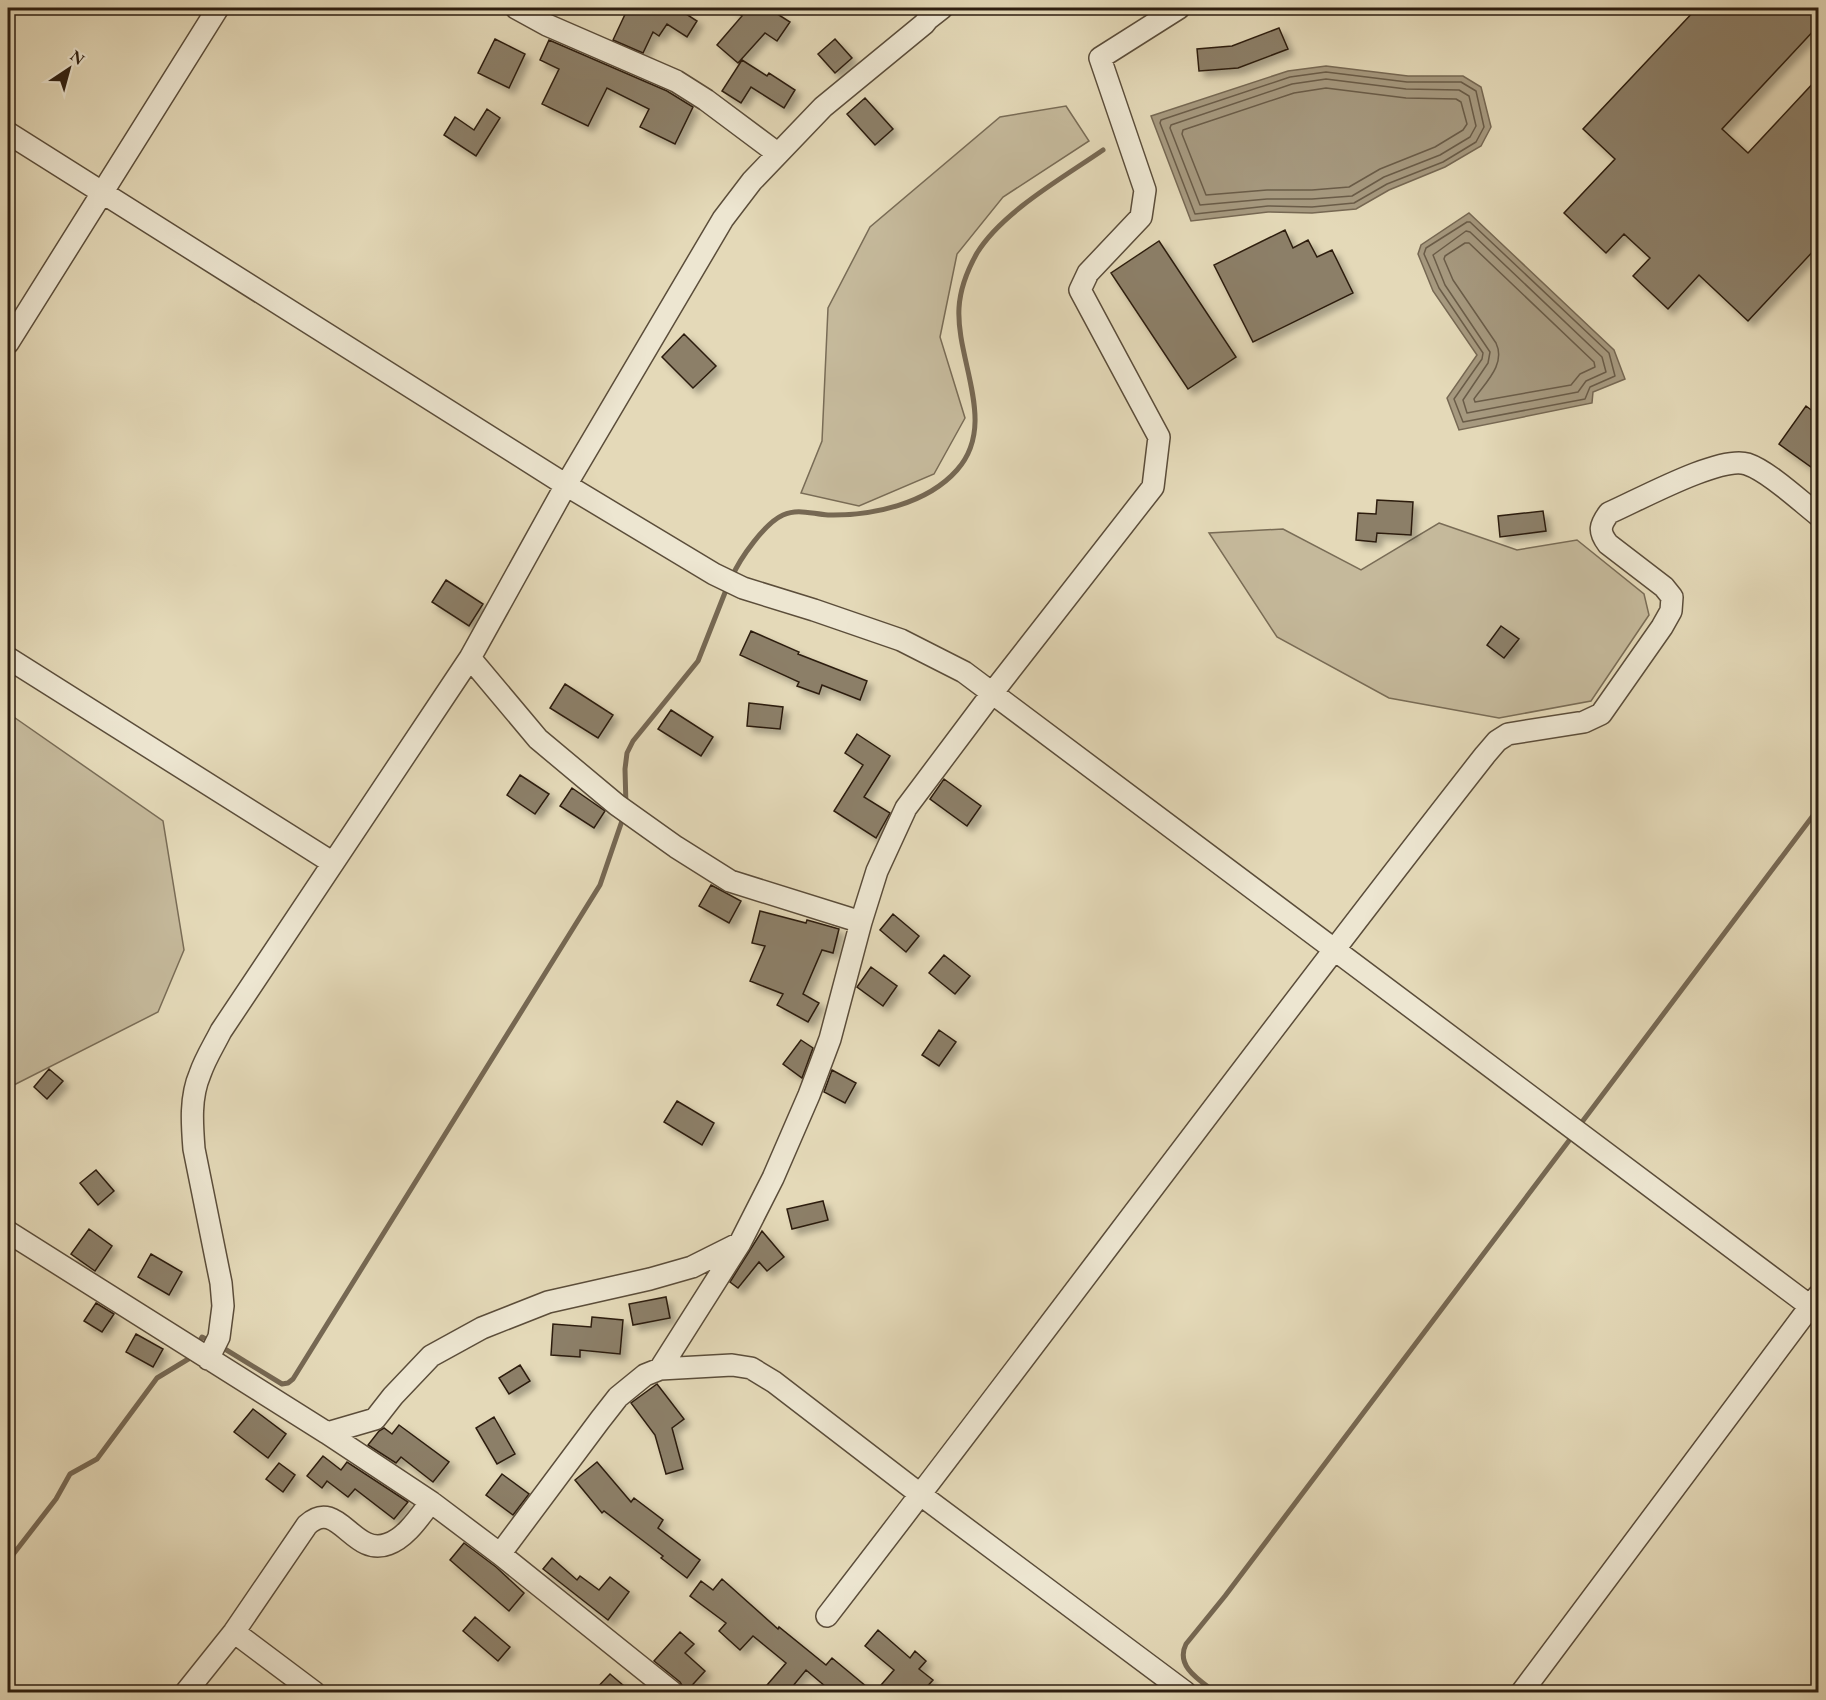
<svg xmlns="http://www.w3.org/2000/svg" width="1826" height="1700" viewBox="0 0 1826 1700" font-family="'EB Garamond',serif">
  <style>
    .green { fill: #c5b99b; stroke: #796c56; stroke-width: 1.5 }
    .water { fill: #a6997f; stroke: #766853; stroke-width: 1.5 }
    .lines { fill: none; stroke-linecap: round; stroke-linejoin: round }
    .shore { stroke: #6a5c48; stroke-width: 1.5 }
    .stream { stroke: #766853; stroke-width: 5 }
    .building { fill: #8c7f67; stroke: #2d1e10; stroke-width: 1.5; filter: url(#shadow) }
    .minor-casing { stroke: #5b4d3a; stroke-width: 24 }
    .minor { stroke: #ede6d1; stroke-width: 21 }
  </style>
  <defs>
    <filter id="shadow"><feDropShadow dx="5.5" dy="5.5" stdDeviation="3" flood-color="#0004"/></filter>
  </defs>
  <rect width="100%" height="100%" fill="#e4d9b8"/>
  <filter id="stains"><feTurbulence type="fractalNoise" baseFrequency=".00333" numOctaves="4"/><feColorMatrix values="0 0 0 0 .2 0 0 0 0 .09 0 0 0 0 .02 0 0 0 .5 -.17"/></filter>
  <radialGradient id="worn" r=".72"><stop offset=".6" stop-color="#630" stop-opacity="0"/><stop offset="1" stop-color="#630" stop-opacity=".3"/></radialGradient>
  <!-- green -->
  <path class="green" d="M1066,106L1089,141L1003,197L957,254L940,337L965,418L934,474L859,506L801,493L822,441L828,308L870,227L1000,117Z
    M1439,523L1517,550L1577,540L1644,594L1649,615L1591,701L1499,718L1389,698L1277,637L1209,533L1283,529L1361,570Z
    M8,713L163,821L184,950L158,1012L8,1088Z"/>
  <!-- water -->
  <path class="water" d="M1326,66L1408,76H1463L1481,87L1491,127L1481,146L1445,167L1389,190L1356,209L1312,213L1268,212L1191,221L1151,116L1288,71Z
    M1469,213L1614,350L1625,379L1593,392L1592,403L1459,430L1447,398L1477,355L1433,291L1418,254L1421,245Z"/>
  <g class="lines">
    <!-- shore -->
    <path class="shore" d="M1326,72L1407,82H1461L1476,91L1484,127L1476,142L1443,162L1387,184L1354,203L1312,207L1268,206L1195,214L1160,123L1161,120L1290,77Z
      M1326,79L1406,89L1459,90L1469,96L1476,126L1470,137L1440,155L1384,177L1352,196L1312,199H1267L1200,205L1170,128L1171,125L1292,84Z
      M1326,88L1406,98L1456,99L1461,102L1467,124L1463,130L1435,147L1380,169L1349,187L1312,190H1267L1206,195L1182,134L1183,130L1294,93Z
      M1467,222H1470L1609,353L1615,376L1590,387L1585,399L1463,422L1454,399L1482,359L1483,353L1439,288L1424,254L1426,248Z
      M1466,231L1470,232L1602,357L1606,372L1586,381L1578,392L1467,413L1463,400L1488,363L1490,352L1445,285L1433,255Z
      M1465,243H1469L1594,362L1595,367L1580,374L1571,385L1475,402L1474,399C1486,382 1506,364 1496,343L1453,280L1444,259L1445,256Z"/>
    <!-- stream -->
    <path class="stream" d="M732,577C740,558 765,523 783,515C798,508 812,514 828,515C872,516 927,504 957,470C998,424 956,361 959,308C960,290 968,269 977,253C1002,212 1064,177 1103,150
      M626,806L625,769L627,753L633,741L698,661L728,585
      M1579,1126L1818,809
      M197,1345L202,1337L212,1342
      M220,1346L282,1384L288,1383L293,1379L600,885L624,815
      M8,1561L56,1499L70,1474L97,1459L157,1378L190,1358L193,1354
      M1215,1692C1199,1680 1175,1666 1186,1644L1225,1596L1574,1134"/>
  </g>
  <!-- building -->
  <path class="building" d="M628,8H677L697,21L687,37L667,24L659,36L653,32L643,53L613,40Z
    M731,8H768L790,22L777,41L765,33L738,63L717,45L742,16Z
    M1697,8H1818V26L1722,129L1748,153L1818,78V246L1748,321L1699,275L1668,309L1633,276L1650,258L1624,234L1606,253L1564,213L1615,159L1583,129Z
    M1279,28L1288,49L1238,68L1199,71L1197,49L1232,46Z
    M495,39L525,54L509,88L478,73Z
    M835,39L852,58L835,73L818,54Z
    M549,40L667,91L693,107L675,144L640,127L649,109L607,88L588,126L542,104L559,69L540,60Z
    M742,60L767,76L769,73L795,90L784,108L751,87L741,103L722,91Z
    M865,98L893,129L875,145L847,114Z
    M487,109L500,118L476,156L444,135L455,117L474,130Z
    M1285,230L1293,248L1308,240L1317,257L1332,250L1353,293L1253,342L1214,265Z
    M1159,241L1236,357L1188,389L1111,273Z
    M684,334L716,366L693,388L662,357Z
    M1806,406L1818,415V472L1779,444Z
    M1377,500L1413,502L1411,535L1377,533L1376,542L1356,540L1358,513L1376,514Z
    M1543,511L1546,531L1500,537L1498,516Z
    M446,580L483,604L469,626L432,602Z
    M1501,626L1519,639L1504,658L1487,645Z
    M751,631L799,652L798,654L867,681L860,700L822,685L819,694L797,686L799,682L740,655Z
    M565,684L613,715L598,738L550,708Z
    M749,703L783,707L780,729L747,726Z
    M671,710L713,737L701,756L658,729Z
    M857,734L890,756L864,797L890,813L876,838L834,811L863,765L845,753Z
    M520,775L549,794L535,814L507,795Z
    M944,779L981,806L967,826L930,799Z
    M572,788L605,811L594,828L560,806Z
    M711,885L741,901L729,923L699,906Z
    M760,911L806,923L807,920L839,929L833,953L822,950L803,994L819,1003L808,1022L777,1005L783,994L750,981L765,946L752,943Z
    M893,914L919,936L906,952L880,930Z
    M944,955L970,976L955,994L929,973Z
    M871,967L897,986L883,1006L857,987Z
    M939,1030L956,1042L939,1066L922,1055Z
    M801,1040L813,1048L802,1078L783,1064Z
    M49,1069L63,1081L47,1099L34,1087Z
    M832,1070L856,1083L845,1103L824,1092Z
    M677,1101L714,1123L702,1145L664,1122Z
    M96,1170L114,1191L98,1205L80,1183Z
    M823,1201L828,1220L792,1229L787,1209Z
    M89,1229L112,1246L95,1271L71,1254Z
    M762,1231L784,1257L767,1271L759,1262L738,1288L730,1282Z
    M151,1254L182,1272L169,1295L138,1277Z
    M666,1297L670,1318L633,1325L629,1304Z
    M96,1303L114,1314L102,1332L84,1321Z
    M592,1317L623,1320L620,1354L580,1350V1357L551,1355L553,1324L591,1327Z
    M136,1334L163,1349L153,1367L126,1352Z
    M520,1365L530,1381L509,1394L499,1378Z
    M657,1384L684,1419L672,1428L683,1469L666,1474L655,1435L631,1403Z
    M253,1409L286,1434L268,1458L234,1432Z
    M494,1417L515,1454L497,1464L476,1428Z
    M399,1425L449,1462L433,1482L401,1457L396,1463L368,1445L379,1431L384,1428L392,1434Z
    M323,1456L341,1470L347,1462L408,1502L394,1519L355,1489L348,1497L327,1481L322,1488L307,1476Z
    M597,1462L631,1502L634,1498L663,1520L658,1528L700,1560L687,1578L661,1558L663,1556L604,1511L602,1513L575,1480Z
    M279,1463L295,1475L283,1492L266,1479Z
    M502,1474L529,1494L513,1515L486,1495Z
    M464,1543L496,1567L524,1593L509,1611L450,1560Z
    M552,1558L577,1580L580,1576L599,1590L610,1577L629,1592L608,1620L543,1569Z
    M722,1579L778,1629L779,1627L826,1665L832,1658L873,1692H832L806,1670L788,1692H761L786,1663L753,1636L740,1650L719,1631L726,1623L690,1596L701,1581L713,1590Z
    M475,1617L510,1647L498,1661L463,1631Z
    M878,1630L910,1658L915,1651L926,1661L919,1669L933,1680L922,1692H875L894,1670L865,1646Z
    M680,1632L694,1644L685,1653L705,1671L686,1692L680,1682L654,1661Z
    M610,1674L631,1692H593Z"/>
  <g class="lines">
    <defs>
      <path id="minor" d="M516,8L547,25L676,81L706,100L777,153
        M8,133L566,485L714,574L743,588L814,610L901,640L964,672L1818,1312
        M8,343L218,8
        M8,658L333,863
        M470,658L538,739L617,805L676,847L730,881L861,922
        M8,1232L327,1433L431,1502L500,1554L672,1692
        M208,1359L219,1337L223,1306L221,1283L194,1149C192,1124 190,1097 200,1074C205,1059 214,1045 221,1031L470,658L566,485L723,219L752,181L823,107L924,24L928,19L942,8
        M660,1369L740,1243L773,1178L809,1095L830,1039L861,922L877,871L906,808L993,692L1153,487L1159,437L1080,290L1088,273L1141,217L1145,190L1100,58L1179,8
        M327,1433L375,1419L393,1396L431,1356L482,1328L548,1302L650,1279L692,1267L740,1243
        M500,1554L600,1420L618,1397L645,1375L660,1369L732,1365L751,1368L774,1382L921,1495L1185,1692
        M827,1616C1048,1330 1262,1039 1485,755L1497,741L1508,734L1584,722L1601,714L1662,627L1671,611L1672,597L1664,587L1608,544C1598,531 1600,525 1609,513C1637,501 1720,455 1747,464C1768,471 1799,500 1818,515
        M234,1632L314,1692
        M186,1692L234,1632L307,1525C338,1496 353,1558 388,1544C406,1538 420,1516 431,1502
        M1522,1692L1818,1296"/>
    </defs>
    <!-- minor casing -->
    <use href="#minor" class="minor-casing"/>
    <!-- minor -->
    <use href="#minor" class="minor"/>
  </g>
  <!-- margin -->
  <rect width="1826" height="1700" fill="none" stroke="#e4d9b8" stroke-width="30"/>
  <rect x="9" y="9" width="1808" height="1682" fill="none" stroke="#2d1e10" stroke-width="3"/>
  <rect x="15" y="15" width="1796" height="1670" fill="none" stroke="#2d1e10" stroke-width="1.5"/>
  <!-- north arrow -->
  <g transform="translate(69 69) rotate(36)" stroke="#ede6d1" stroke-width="4.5" paint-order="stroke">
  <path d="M0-4.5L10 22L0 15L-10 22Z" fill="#2d1e10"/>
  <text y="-9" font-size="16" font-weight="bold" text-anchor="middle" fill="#2d1e10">N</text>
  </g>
  <rect width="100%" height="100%" filter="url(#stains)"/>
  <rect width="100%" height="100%" fill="url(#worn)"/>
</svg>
